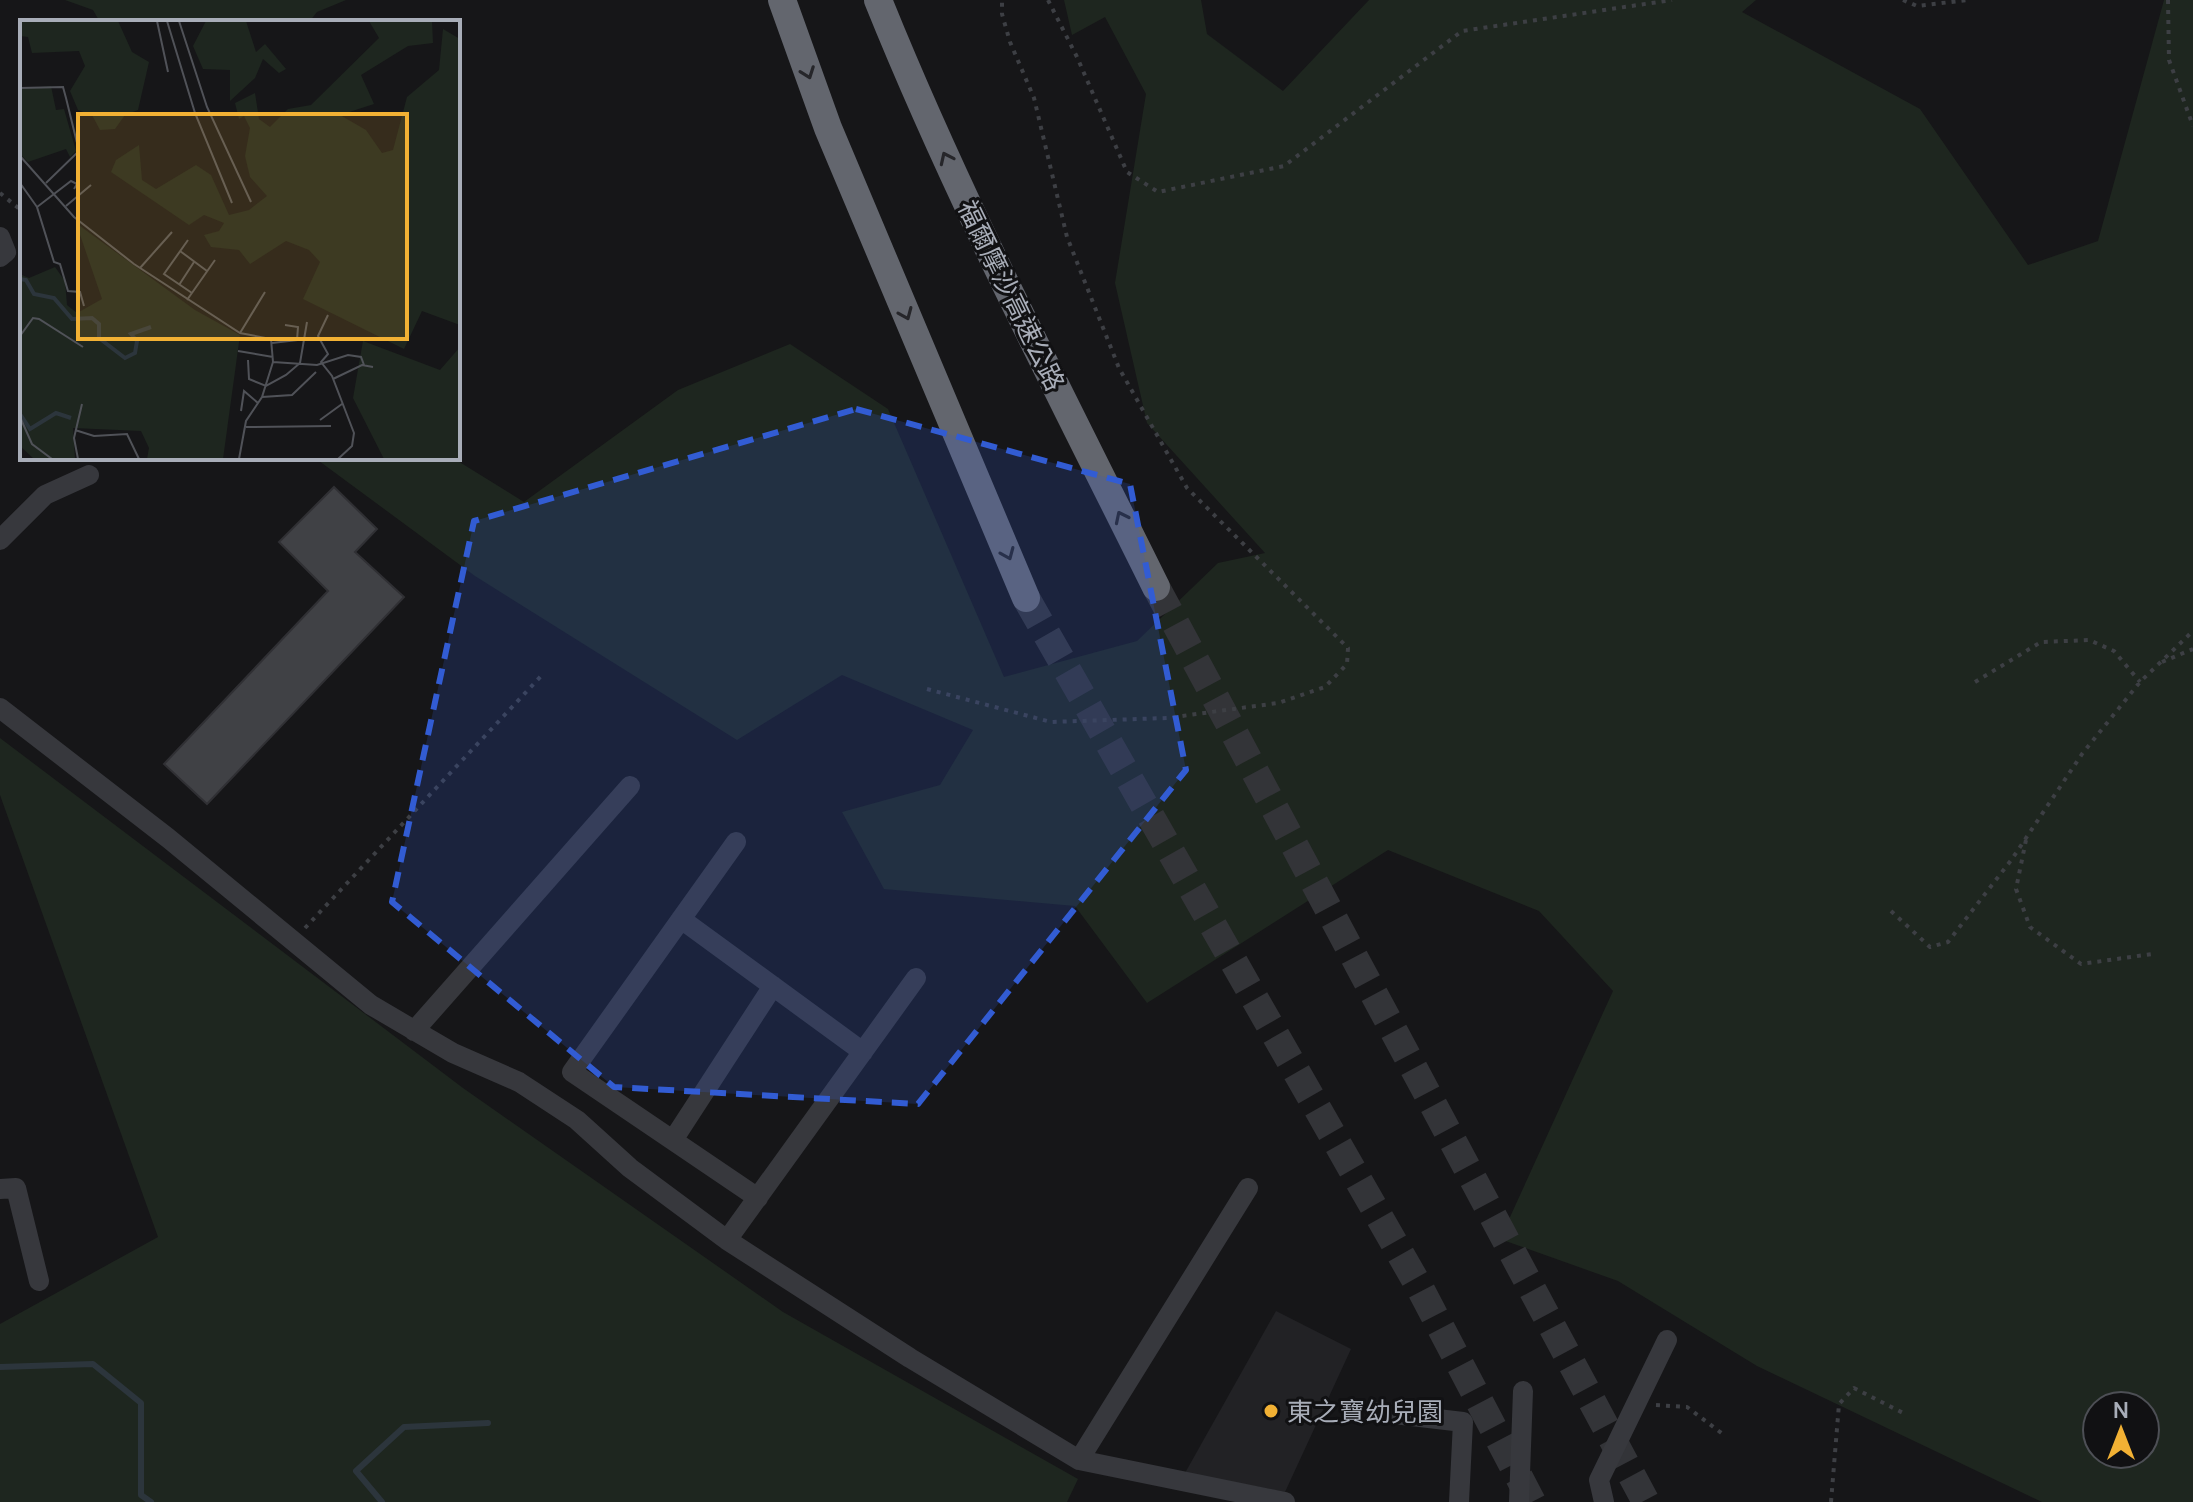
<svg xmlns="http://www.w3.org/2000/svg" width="2193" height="1502" viewBox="0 0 2193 1502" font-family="Manrope,'Noto Sans TC',sans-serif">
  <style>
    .built { fill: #222225 }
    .green { fill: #1e261f; fill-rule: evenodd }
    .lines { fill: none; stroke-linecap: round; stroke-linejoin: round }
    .stream { stroke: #2c353c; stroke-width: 6 }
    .building { fill: #404145; stroke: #303034; stroke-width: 2 }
    .highway-tunnel { stroke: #333438; stroke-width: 28; stroke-dasharray: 28 14; stroke-linecap: butt }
    .path { stroke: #3d3f44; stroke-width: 4; stroke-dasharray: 4 6; stroke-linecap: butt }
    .minor { stroke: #37383d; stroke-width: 20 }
    .highway { stroke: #63666e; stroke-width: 28 }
    .oneway { stroke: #26262a }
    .marked { fill: #325cd3; fill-opacity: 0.2; stroke: #325cd3; stroke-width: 6; stroke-dasharray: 16 10; stroke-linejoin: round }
    .poi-dot { fill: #f2b134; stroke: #111113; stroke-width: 3 }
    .labels { text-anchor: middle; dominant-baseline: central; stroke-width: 6; stroke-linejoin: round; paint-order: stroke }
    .street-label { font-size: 26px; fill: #a8adb8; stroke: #111113 }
    .poi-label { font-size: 26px; fill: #a8adb8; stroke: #111113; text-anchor: start }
    .inset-river { fill: none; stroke: #2c353c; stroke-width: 4 }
    .inset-road { fill: none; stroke: #505258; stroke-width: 2 }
    .view { fill: #f2b134; fill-opacity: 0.15; stroke: #f2b134; stroke-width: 4 }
    .inset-edge { fill: none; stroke: #a8adb8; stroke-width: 4 }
  </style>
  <rect width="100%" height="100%" fill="#161618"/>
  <!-- built -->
  <path class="built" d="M1276,1311L1351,1349L1285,1492L1185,1473Z"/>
  <!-- green -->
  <path class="green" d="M65,0H346L317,12L309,22H100L93,10Z
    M1064,0H1201L1207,34L1283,91L1369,0H1756L1742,12L1920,109L2028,265L2098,241L2164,0H2193V1502H2042L1757,1366L1618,1281L1500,1239L1613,991L1539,911L1388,850L1147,1003L1075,906L884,889L842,812L940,785L973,730L842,675L737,740L475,576L315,458H453L524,502L678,390L790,344L888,409L1004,677L1137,641L1218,563L1265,553L1147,423L1115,283L1146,94L1105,17L1072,35ZM2145,1406V1454H2097V1406Z
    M0,738L463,1088L783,1312L1078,1479L1067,1502H0V1324L158,1237L0,795Z"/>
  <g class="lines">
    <!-- stream -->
    <path class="stream" d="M0,1367L93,1364L141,1403V1495L151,1502
      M382,1502L356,1471L404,1427L488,1423"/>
  </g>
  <!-- building -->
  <path class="building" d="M334,487L377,529L355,552L404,597L207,804L164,764L328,591L279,542Z"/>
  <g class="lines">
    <!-- highway-tunnel -->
    <path class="highway-tunnel" d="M1156,587L1646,1502
      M1026,598L1421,1290L1532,1502"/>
    <!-- path -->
    <path class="path" d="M1048,0L1077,57L1127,172L1158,192L1284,166L1462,31L1672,0
      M1903,0L1917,6L1968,0
      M2168,0L2169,60L2193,126
      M0,193L22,211
      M2162,662L2193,649
      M1975,682L2041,642L2089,640L2114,651L2140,682
      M927,689L1051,722L1167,718L1278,703L1325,687L1347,664L1348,648L1187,488L1119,368L1067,237L1034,98L1010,42L1002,14V0
      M2026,840L2016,889L2030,927L2081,964L2152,954
      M1891,911L1930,947L1948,942L2012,859L2082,754L2140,682L2193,631
      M305,928L543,674
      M1656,1405L1687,1407L1724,1435
      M1831,1502L1839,1404L1854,1388L1907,1415"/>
    <!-- minor -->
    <path class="minor" d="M0,237L6,252L0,257
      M0,540L45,495L89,475
      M0,708L168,838L371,1005L453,1053L519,1082L577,1120L630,1168L727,1240L910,1358L1079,1460L1285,1502
      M736,842L572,1072L758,1198
      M681,919L863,1052
      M414,1031L630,786
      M673,1140L773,986
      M0,1189L16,1188L39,1281
      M727,1240L916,978
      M1377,1412L1463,1422L1459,1502
      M1079,1460L1248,1188
      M1519,1502L1523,1391
      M1604,1502L1599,1480L1667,1340"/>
    <!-- highway -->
    <path class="highway" d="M782,0L828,128L1026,598
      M878,0C959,201 1060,393 1156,587"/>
  </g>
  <!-- one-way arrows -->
  <defs><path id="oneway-chevron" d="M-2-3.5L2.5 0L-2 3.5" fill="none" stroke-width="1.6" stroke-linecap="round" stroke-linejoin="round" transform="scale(2)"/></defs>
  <g class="oneway">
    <use href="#oneway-chevron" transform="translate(808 73) rotate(70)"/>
    <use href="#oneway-chevron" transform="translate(946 158) rotate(-115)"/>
    <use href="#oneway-chevron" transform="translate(906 314) rotate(67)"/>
    <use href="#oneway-chevron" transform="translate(1121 517) rotate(-116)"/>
    <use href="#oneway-chevron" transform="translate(1008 554) rotate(67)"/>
  </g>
  <!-- marked area -->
  <path class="marked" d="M856,409L1130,484L1186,770L918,1104L614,1087L392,902L474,521Z"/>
  <!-- markers -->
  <circle class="poi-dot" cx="1271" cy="1411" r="8"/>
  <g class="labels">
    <!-- street labels -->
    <g class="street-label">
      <text transform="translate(1012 295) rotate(64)">福爾摩沙高速公路</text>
    </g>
    <!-- poi labels -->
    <g class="poi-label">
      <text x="1287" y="1411">東之寶幼兒園</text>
    </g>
  </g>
  <!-- overview -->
  <g transform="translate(20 20)">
    <rect width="440" height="440" fill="#161618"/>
    <path d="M0,1H98L112,32L129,42L118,90L105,95L95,109L80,110L72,95L58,90L50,71L65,46L59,31L12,33L8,17L0,16ZM186,1H226L236,32L245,24L266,49L259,53L243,39L235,58L210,81V50L183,49L173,26ZM349,1H412L413,23L388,26L341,55L354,84L320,95L346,110L362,133L373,130L387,77L419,50L423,9L440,19V305L402,291L384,329L283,279L300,242L289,230L266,221L230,244L219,230L191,227L184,215L199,211L204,203L184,195L169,205L91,152L96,140L119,125L122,160L136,169L176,145L191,155L209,195L229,190L247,176L230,157L225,136L230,108L224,96L219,99L215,83L235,73L239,99L250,107L268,89L291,85L359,18ZM31,66L36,90L44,89L56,131L50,137L46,129L8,142L0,134V69ZM56,203L175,290L220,315L203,439H127L129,428L121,411L53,408L55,439H14L0,426V254L9,258L35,247L45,261L47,285L57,293L82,279ZM343,321L420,350L440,327V439H364L333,378Z" fill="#1e261f"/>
    <path class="inset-river" d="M0,259L6,260L14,274L34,278L52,299L72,298L79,304V318L105,338L115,333L117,321L111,314L131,307M0,394L10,409L36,393L51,398"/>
    <path class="inset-road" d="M137,1L148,52M147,1L175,93L212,183M159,1L187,87L231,182M0,68L43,67L46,78L59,131L26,163M0,136L54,197L114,244L220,313L251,319L253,342L242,377L226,401L219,439M0,163L17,187M54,169L57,164L51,161L17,187L34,242L40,244L48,271L60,272L64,286M46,186L71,165M168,220L144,254L172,273M160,231L187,251M120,248L152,212M159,265L174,242M167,280L195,240M308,295L298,316L308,334L301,342L312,356L334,413L332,426L318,439M220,313L245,272M0,316L13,298L19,299L63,327M252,323L277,320L278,307L265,305M218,331L253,337M228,340L229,359L246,366L266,355L280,343L287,302M253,342L297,345L328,335L341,337L344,345M313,359L342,345L353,347M242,377L272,375L296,352M221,391L224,371L238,383M0,397L12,424L32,439M300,400L322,384M226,407L311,406M55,410L74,416L107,414L119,439M58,439L54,418L62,384"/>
    <path class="view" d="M58,94H387V319H58Z"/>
    <rect width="440" height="440" class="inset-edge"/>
  </g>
  <!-- north arrow -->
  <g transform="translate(2121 1430)"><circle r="38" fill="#111113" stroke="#4d4f55" stroke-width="2"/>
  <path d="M0-6L14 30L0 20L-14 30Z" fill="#f2b134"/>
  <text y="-12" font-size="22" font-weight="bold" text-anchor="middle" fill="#a8adb8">N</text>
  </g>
</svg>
